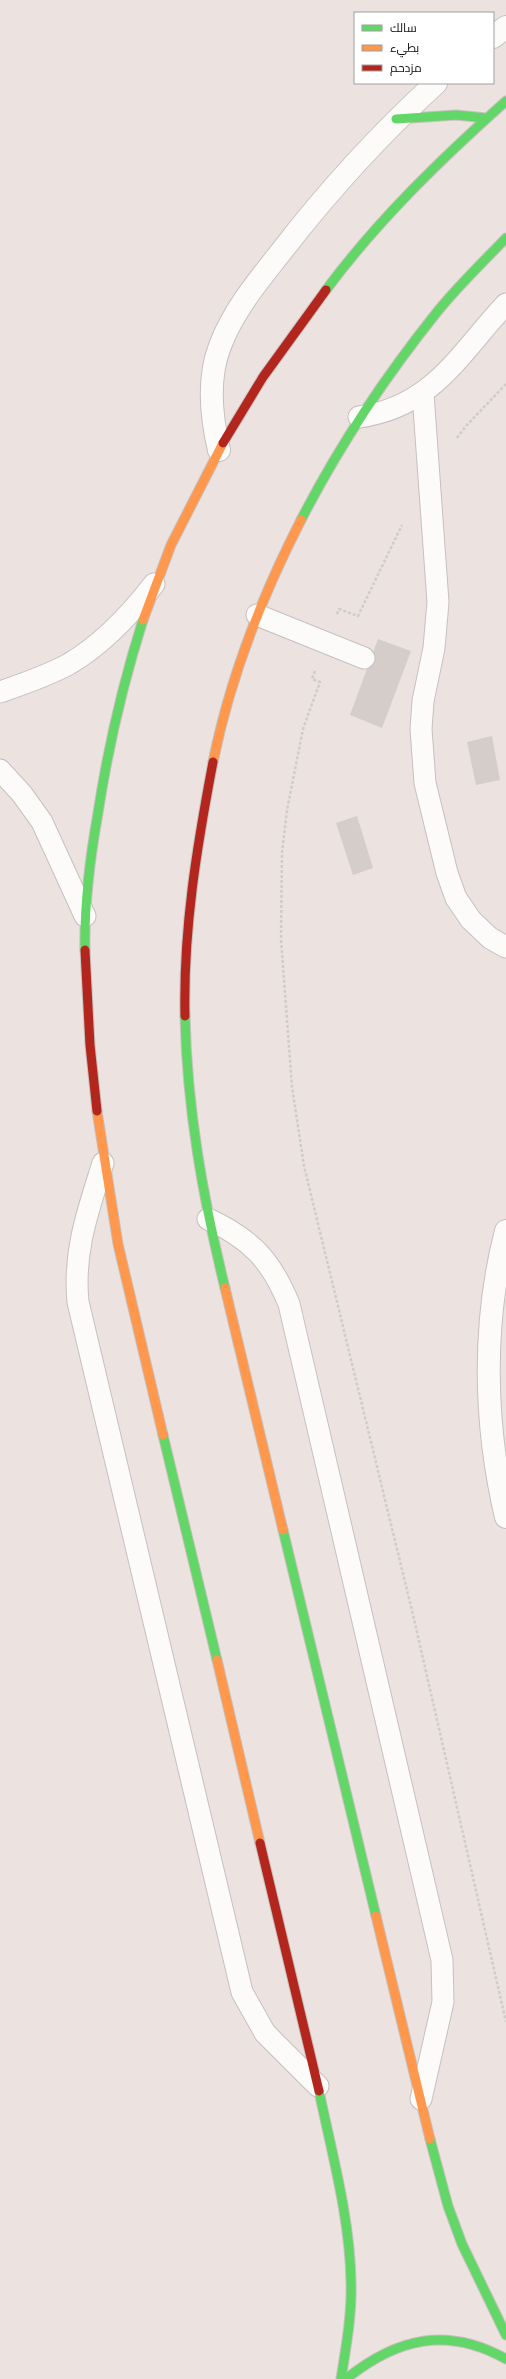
<svg xmlns="http://www.w3.org/2000/svg" width="506" height="2379" viewBox="0 0 506 2379" font-family="Spectral,Cairo,serif">
  <style>
    .building { fill: #d4cdca }
    .lines { fill: none; stroke-linecap: round; stroke-linejoin: round }
    .lane-casing { stroke: #c6c0be; stroke-width: 23 }
    .street-casing { stroke: #c6c0be; stroke-width: 24 }
    .fast-casing { stroke: #c6c0be; stroke-width: 11 }
    .slow-casing { stroke: #c6c0be; stroke-width: 11 }
    .jam-casing { stroke: #c6c0be; stroke-width: 11 }
    .path { stroke: #cecccc; stroke-width: 2.5; stroke-dasharray: 3 2; stroke-linecap: butt }
    .lane { stroke: #fcfbfa; stroke-width: 21 }
    .street { stroke: #fcfbfa; stroke-width: 22 }
    .fast { stroke: #63d668; stroke-width: 9 }
    .slow { stroke: #ff974d; stroke-width: 9 }
    .jam { stroke: #b3261e; stroke-width: 9 }
  </style>
  <rect width="100%" height="100%" fill="#ece3e0"/>
  <!-- building -->
  <path class="building" d="M378,639L411,651L382,728L350,715Z
    M492,736L500,780L476,785L467,742Z
    M357,816L373,868L353,875L336,823Z"/>
  <g class="lines">
    <defs>
      <path id="lane" d="M423,394L438,602L434,648L423,701L421,729L425,783L447,873L456,898L471,920L490,938L506,947
        M359,417C433,407 459,354 506,304
        M257,615L364,658
        M0,692C23,684 47,676 69,664C103,644 130,615 154,584
        M0,770L22,794L42,822L85,916
        M103,1163C88,1211 73,1251 78,1302L242,1992L265,2033L318,2086
        M208,1219C251,1239 271,1260 289,1304L442,1960L443,2002L421,2099"/>
      <path id="street" d="M493,37L506,27
        M219,450C211,416 207,379 220,346C233,311 258,281 281,252C328,191 379,135 436,83
        M506,1231C482,1323 484,1424 506,1517"/>
      <path id="fast" d="M396,119L456,115L486,118
        M326,290C378,220 441,159 506,101
        M301,520C339,446 385,377 437,312C458,286 483,262 506,238
        M85,950C84,904 90,858 98,813C108,748 123,683 143,620
        M185,1016C187,1109 203,1198 225,1288
        M163,1435L217,1660
        M283,1530L376,1916
        M319,2091C332,2154 350,2218 351,2282C352,2315 346,2347 341,2379
        M430,2139L448,2206L462,2244L506,2335
        M346,2379C397,2338 447,2326 506,2359"/>
      <path id="slow" d="M143,620L171,545L223,443
        M213,762C230,678 262,596 301,520
        M97,1111L118,1244L163,1435
        M225,1288L283,1530
        M217,1660L260,1843
        M376,1916L430,2139"/>
      <path id="jam" d="M223,443L263,377L326,290
        M85,950L90,1045L97,1111
        M185,1016C183,930 197,846 213,762
        M260,1843L319,2091"/>
    </defs>
    <!-- lane casing -->
    <use href="#lane" class="lane-casing"/>
    <!-- street casing -->
    <use href="#street" class="street-casing"/>
    <!-- fast casing -->
    <use href="#fast" class="fast-casing"/>
    <!-- slow casing -->
    <use href="#slow" class="slow-casing"/>
    <!-- jam casing -->
    <use href="#jam" class="jam-casing"/>
    <!-- path -->
    <path class="path" d="M457,438L466,426L506,384
      M337,614L339,609L358,616L402,525
      M315,671L312,679L320,682L303,729L287,810L282,853L281,939L292,1087L304,1166L414,1619L506,2022"/>
    <!-- lane -->
    <use href="#lane" class="lane"/>
    <!-- street -->
    <use href="#street" class="street"/>
    <!-- fast -->
    <use href="#fast" class="fast"/>
    <!-- slow -->
    <use href="#slow" class="slow"/>
    <!-- jam -->
    <use href="#jam" class="jam"/>
  </g>
  <!-- legend -->
  <rect x="354" y="12" width="140" height="72" fill="#ffffff" stroke="#a09e9d"/>
  <rect x="362" y="25" width="20" height="6" fill="#63d668" stroke="#a09e9d"/>
  <text x="390" y="32" font-size="12" fill="#110c0a">سالك</text>
  <rect x="362" y="45" width="20" height="6" fill="#ff974d" stroke="#a09e9d"/>
  <text x="390" y="52" font-size="12" fill="#110c0a">بطيء</text>
  <rect x="362" y="65" width="20" height="6" fill="#b3261e" stroke="#a09e9d"/>
  <text x="390" y="72" font-size="12" fill="#110c0a">مزدحم</text>
</svg>
